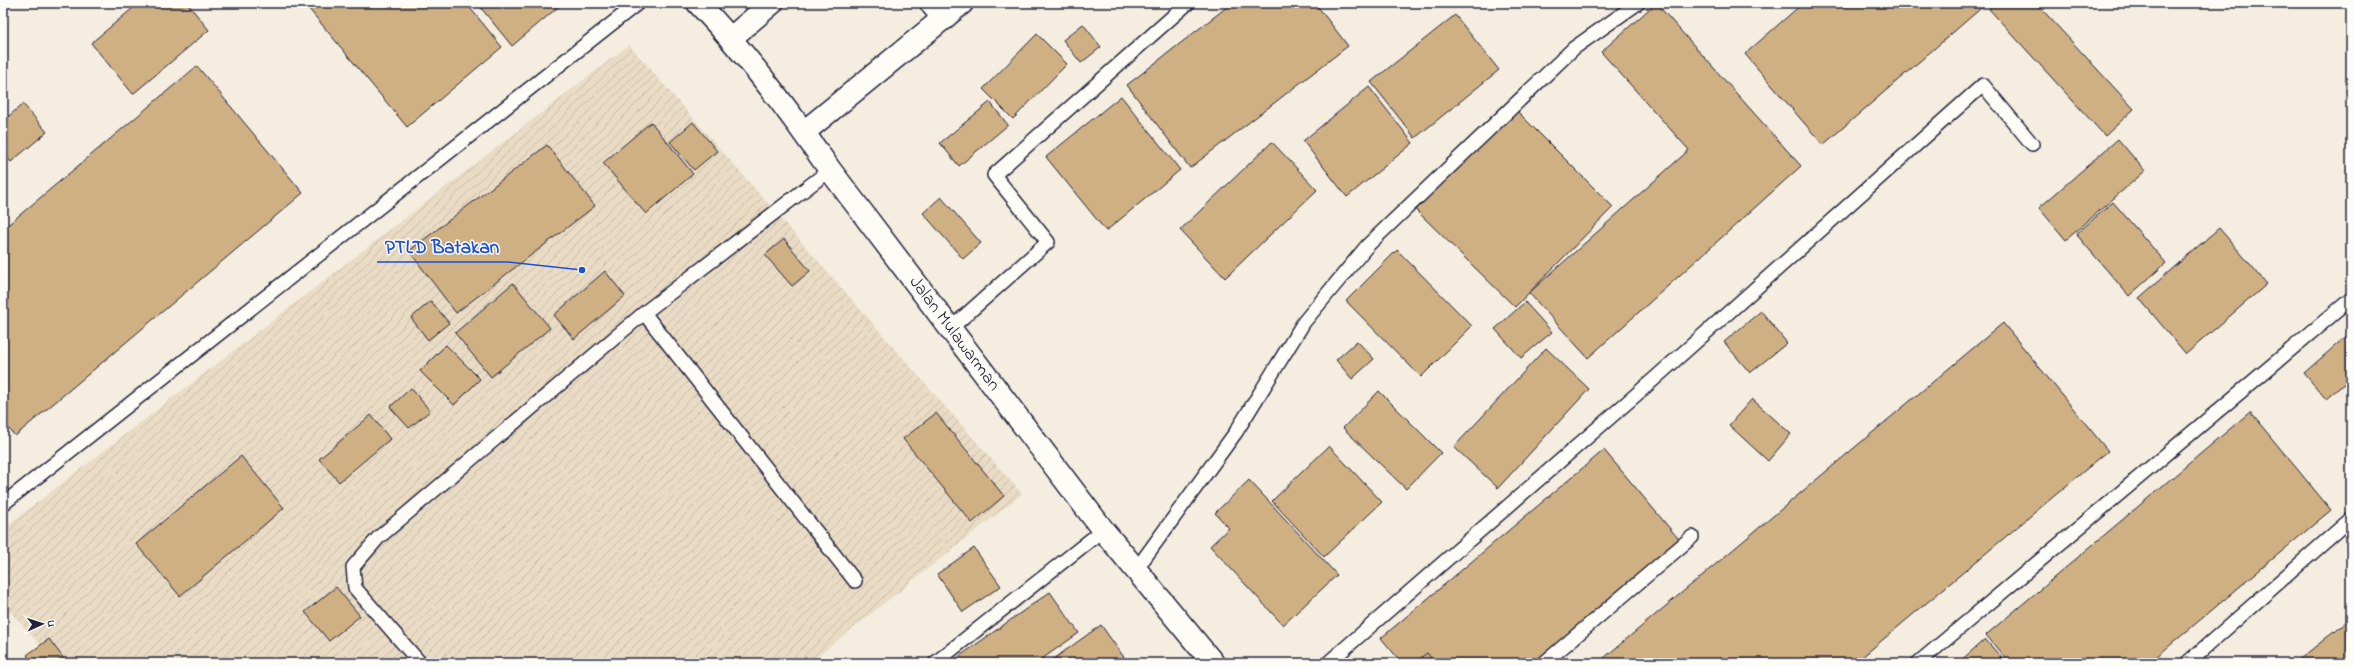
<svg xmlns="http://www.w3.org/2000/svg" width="2354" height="666" viewBox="0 0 2354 666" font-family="'Indie Flower',sans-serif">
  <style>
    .industrial { fill: url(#industrial-furrows) }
    .building { fill: #cfb083; stroke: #22223b }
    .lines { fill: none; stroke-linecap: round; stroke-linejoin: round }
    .service-casing { stroke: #22223b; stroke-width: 16 }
    .tertiary-casing { stroke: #22223b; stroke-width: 25 }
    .trunk-casing { stroke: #22223b; stroke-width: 25 }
    .service { stroke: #fdfcf7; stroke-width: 13 }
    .tertiary { stroke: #fdfcf7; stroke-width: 22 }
    .trunk { stroke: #fdfcf7; stroke-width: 22 }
    .labels { text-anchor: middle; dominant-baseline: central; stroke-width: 3; stroke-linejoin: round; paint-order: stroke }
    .street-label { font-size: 18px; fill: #22223b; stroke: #fdfcf7 }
    .leader { fill: none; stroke: #1d4ed8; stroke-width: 1.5 }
    .callout-dot { fill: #1d4ed8; stroke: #fdfcf7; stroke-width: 1.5 }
    .callout-label { font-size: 19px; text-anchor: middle; font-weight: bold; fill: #1d4ed8; stroke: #fdfcf7; stroke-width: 3; stroke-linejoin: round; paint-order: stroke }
  </style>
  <defs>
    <pattern id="industrial-furrows" width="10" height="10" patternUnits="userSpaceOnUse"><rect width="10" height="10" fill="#e9dbc4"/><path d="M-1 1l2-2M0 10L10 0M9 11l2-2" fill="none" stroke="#c8bca9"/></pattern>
  </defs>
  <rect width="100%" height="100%" fill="#f4ede0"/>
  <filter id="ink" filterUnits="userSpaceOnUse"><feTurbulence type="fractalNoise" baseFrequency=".025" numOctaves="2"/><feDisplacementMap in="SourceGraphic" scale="8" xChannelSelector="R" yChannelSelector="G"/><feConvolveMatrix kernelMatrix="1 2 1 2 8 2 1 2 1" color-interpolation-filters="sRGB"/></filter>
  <g filter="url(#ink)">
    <!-- industrial -->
    <path class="industrial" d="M629,45L1022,494L809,663H57L3,604V529Z"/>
    <!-- building -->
    <path class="building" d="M139,3H187L209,30L133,94L91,43Z
      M304,3H466L502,47L407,127Z
      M477,3H563L512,46Z
      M1232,3H1315L1348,46L1190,168L1127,85Z
      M1656,3L1801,166L1588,358L1529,293L1689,150L1601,52Z
      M1803,3H1987L1823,145L1745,54Z
      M1995,3H2036L2134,109L2105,136L1989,9Z
      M1455,15L1499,70L1415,138L1371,82Z
      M1083,24L1101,47L1081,63L1063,40Z
      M1037,34L1067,64L1013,119L983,89Z
      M197,66L303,193L15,436L3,422V229Z
      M1369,87L1413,143L1347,197L1303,141Z
      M1121,96L1180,170L1106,231L1046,157Z
      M990,102L1008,125L959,166L940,143Z
      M23,104L47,132L11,162L3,153V121Z
      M1515,109L1613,207L1515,307L1416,210Z
      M651,122L693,174L646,214L603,163Z
      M693,122L717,151L694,170L670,142Z
      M2118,139L2145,171L2066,240L2039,208Z
      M1272,142L1317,190L1225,278L1180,230Z
      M547,145L595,206L456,313L409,251Z
      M941,197L981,243L963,259L923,213Z
      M2113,202L2166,263L2129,296L2076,234Z
      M2219,228L2267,284L2186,354L2139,298Z
      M784,239L810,271L792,286L765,255Z
      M1397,250L1472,326L1421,377L1346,301Z
      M605,271L625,296L574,339L554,315Z
      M513,283L550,328L491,377L455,333Z
      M431,301L449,323L428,340L411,318Z
      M1525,302L1552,332L1521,358L1495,329Z
      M1761,311L1787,343L1750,373L1724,342Z
      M2003,323L2108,451L1855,663H1598Z
      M2351,332V378L2326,399L2304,373Z
      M1357,341L1374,359L1352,379L1336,360Z
      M446,345L480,379L454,405L420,371Z
      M1546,348L1589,389L1498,488L1454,447Z
      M411,388L430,411L409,428L390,407Z
      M1379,391L1441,453L1406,489L1343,428Z
      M1752,399L1791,434L1768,461L1729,425Z
      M2250,412L2331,510L2149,663H2009L1986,635Z
      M936,413L1004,496L972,523L903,439Z
      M371,415L390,439L339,482L319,459Z
      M1329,446L1382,502L1324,557L1272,501Z
      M1604,450L1682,543L1540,663H1402L1381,638Z
      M241,456L284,508L180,596L136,544Z
      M1249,480L1337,575L1283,625L1210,546L1229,528L1215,513Z
      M974,548L1001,586L963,612L937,574Z
      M336,587L360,616L329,641L305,612Z
      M1050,592L1079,633L1036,663H950Z
      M2351,618V663H2295Z
      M1101,625L1128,663H1048Z
      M49,639L67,663H33L27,655Z
      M1985,639L2006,663H1958Z
      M1427,653L1435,663H1414Z"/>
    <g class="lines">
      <defs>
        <path id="service" d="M644,313L855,581
          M950,329L1048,242L994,175L1188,3
          M3,504L638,3
          M1135,571L1236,432L1304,322L1367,246L1574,48L1638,3
          M420,663L355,588L353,567L378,538L644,313L830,170
          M935,663L1103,530
          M1328,663L1653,380L1983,85L2032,144
          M1544,663L1692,537
          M1918,663L2351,299
          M2187,663L2351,519"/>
        <path id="tertiary" d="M931,3L944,19
          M731,38L772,3
          M804,132L962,3"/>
        <path id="trunk" d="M698,3C747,54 790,112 830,170L1103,530L1213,663"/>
      </defs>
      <!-- service casing -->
      <use href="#service" class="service-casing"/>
      <!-- tertiary casing -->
      <use href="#tertiary" class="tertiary-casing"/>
      <!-- trunk casing -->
      <use href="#trunk" class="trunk-casing"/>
      <!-- service -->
      <use href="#service" class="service"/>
      <!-- tertiary -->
      <use href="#tertiary" class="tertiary"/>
      <!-- trunk -->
      <use href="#trunk" class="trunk"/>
    </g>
  </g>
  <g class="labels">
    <!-- street labels -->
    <g class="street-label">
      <text transform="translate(954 334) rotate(53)">Jalan Mulawarman</text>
    </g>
  </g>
  <!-- callouts -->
  <path class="leader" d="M582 270L507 262H377"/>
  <circle class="callout-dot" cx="582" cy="270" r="4"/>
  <g class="callout-label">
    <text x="442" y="253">PTLD Batakan</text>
  </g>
  <!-- margin -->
  <rect width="2354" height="666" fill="none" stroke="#fdfcf7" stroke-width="16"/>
  <rect x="8" y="8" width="2338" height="650" fill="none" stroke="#22223b" stroke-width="1.5" filter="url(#ink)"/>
  <!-- north arrow -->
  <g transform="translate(42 624) rotate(87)" stroke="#fdfcf7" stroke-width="3" paint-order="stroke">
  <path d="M0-3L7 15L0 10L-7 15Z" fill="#22223b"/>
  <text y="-6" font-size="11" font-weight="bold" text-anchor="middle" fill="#22223b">U</text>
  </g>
</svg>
